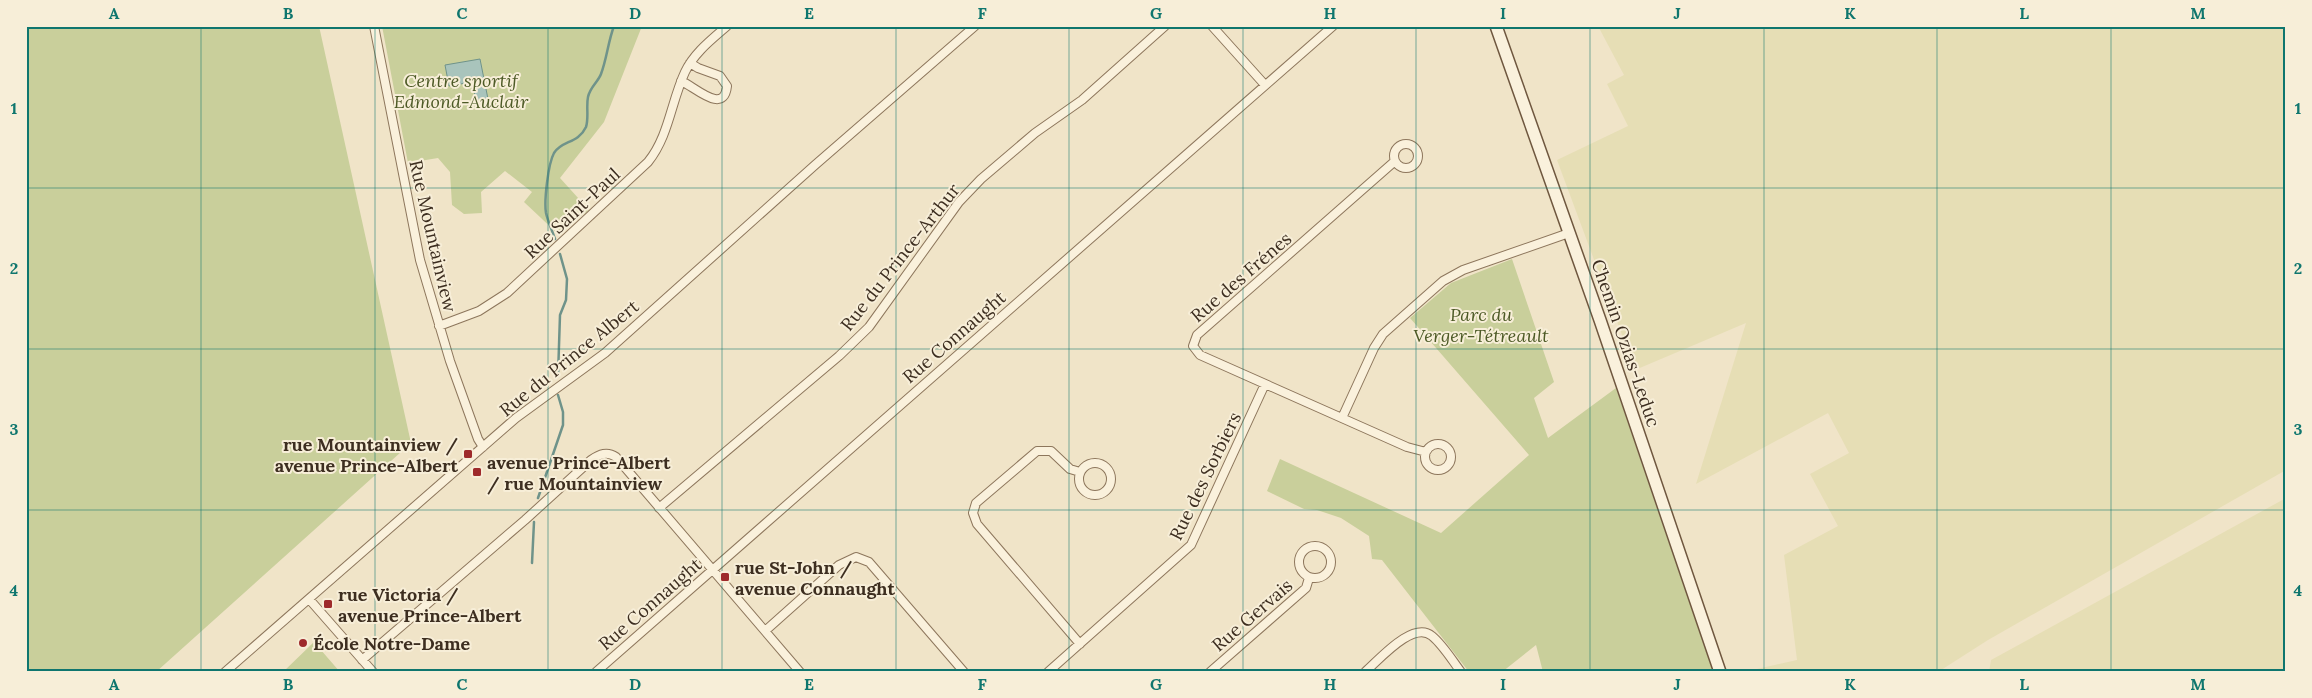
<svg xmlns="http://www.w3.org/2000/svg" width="2312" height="698" viewBox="0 0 2312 698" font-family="Lora,serif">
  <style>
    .farmland { fill: #e6deb5 }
    .green { fill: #c9cf9b }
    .water { fill: #a9c4bc; stroke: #6f938a }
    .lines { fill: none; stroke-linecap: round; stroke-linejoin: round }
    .stream { stroke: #6f938a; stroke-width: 2.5 }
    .street-casing { stroke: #8d765c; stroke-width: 10 }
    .secondary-casing { stroke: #6f573f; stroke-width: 14 }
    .street { stroke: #faf1dc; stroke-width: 8 }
    .secondary { stroke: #faf1dc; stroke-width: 11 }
    .grid { fill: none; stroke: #0f766e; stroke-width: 1; stroke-opacity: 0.55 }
    .poi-dot { fill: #9e2a2b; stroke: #f7eed8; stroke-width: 2 }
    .labels { text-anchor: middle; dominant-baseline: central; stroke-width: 4; stroke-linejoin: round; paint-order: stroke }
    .park-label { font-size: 18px; font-style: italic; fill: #4d5a26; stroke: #f7eed8 }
    .street-label { font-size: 18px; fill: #3d2e20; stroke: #f7eed8 }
    .poi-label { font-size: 18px; font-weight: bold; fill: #3d2e20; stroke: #f7eed8; text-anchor: start }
    .neatline { fill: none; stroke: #0f766e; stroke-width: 2 }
    .grid-label { font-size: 16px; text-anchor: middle; font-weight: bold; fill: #0f766e }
  </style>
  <rect width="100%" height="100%" fill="#f0e4c8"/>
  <!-- farmland -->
  <path class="farmland" d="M1598,26H2286V470L1988,640L1938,672H1744L1797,660L1784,555L1838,526L1810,474L1849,453L1828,413L1696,484L1746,323L1635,370L1557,160L1628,126L1607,84L1624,75Z
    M2286,498V672H1989L1991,660Z"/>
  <!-- green -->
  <path class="green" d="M26,26H319L411,443L156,672H26Z
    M382,26H642L604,122L560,178L589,210L558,234L524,202L532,192L505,171L481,192L482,213L464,214L452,205L450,172L438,158L408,163Z
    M1512,259L1554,382L1534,398L1548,438L1616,388L1713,672H1543L1536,645L1502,672H1469L1382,560L1372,559L1369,536L1341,518L1317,510L1304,509L1267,491L1280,459L1441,533L1529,455L1410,318L1451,283Z
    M314,642L340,672H283Z"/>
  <!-- water -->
  <path class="water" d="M480,59L488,99L476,101L472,82L449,86L445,65Z"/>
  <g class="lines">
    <!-- stream -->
    <path class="stream" d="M555,239C552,230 548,222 546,213C544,201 548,164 554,153C562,140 578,144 586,127C589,118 586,106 588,97C590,87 598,82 601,74C607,58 608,42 614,26
      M558,376L560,315L566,300L567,279L560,254
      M538,498L563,425V412L558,395
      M532,563L534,522"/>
    <defs>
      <path id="street" d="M374,26L420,260L450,361L478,439L483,447
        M1212,26L1265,85
        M681,81C694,86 724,116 727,86L720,76L698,68L690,63
        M1394 156a12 12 0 1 1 24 0a12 12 0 1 1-24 0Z
        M1395,161L1197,335L1193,346L1200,355L1407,447L1426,452
        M439,326L479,311L507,293L648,162C669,136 671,102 685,72C694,53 711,40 727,26
        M1342,418L1374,348L1383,334L1443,281L1463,270L1569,233
        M1425 457a13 13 0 1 1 26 0a13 13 0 1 1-26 0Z
        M1079 479a16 16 0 1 1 32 0a16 16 0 1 1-32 0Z
        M659,508L839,356L869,327L959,202L981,179L1035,133L1082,100L1165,26
        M1299 562a16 16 0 1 1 32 0a16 16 0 1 1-32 0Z
        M309,599L373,672
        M765,631L839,565L856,557L869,562L964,672
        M1080,644L977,524L973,513L976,503L1037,451H1051L1070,469L1080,472
        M362,660L525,520L591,460C600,454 607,451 616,457L800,672
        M225,672L516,418L605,353L815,165L975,26
        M596,672L1333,26
        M1048,672L1191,545L1265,384
        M1210,672L1306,588L1309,578
        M1365,672C1379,660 1413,620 1432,636C1443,645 1452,660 1461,672"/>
      <path id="secondary" d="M1496,26L1600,320L1720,672"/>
    </defs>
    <!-- street casing -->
    <use href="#street" class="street-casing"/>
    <!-- secondary casing -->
    <use href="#secondary" class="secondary-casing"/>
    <!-- street -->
    <use href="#street" class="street"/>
    <!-- secondary -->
    <use href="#secondary" class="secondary"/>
  </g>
  <!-- grid -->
  <path class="grid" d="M201,26V672M375,26V672M548,26V672M722,26V672M896,26V672M1069,26V672M1243,26V672M1416,26V672M1590,26V672M1764,26V672M1937,26V672M2111,26V672M26,188H2286M26,349H2286M26,510H2286"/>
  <!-- markers -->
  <g class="poi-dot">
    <rect x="463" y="449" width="10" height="10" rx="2.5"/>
    <rect x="472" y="467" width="10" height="10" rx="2.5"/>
    <rect x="720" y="572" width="10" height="10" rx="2.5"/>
    <rect x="323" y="599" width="10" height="10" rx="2.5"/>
    <circle cx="303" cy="643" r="5"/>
  </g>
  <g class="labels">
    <!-- park labels -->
    <g class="park-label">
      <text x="461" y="80">Centre sportif<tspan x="461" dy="21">Edmond-Auclair</tspan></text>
      <text x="1481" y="314">Parc du<tspan x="1481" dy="21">Verger-Tétreault</tspan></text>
    </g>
    <!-- street labels -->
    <g class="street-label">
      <text transform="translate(572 213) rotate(-43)">Rue Saint-Paul</text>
      <text transform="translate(433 236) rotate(77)">Rue Mountainview</text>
      <text transform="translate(900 257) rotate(-52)">Rue du Prince-Arthur</text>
      <text transform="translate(1241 277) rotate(-41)">Rue des Frénes</text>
      <text transform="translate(954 337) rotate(-41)">Rue Connaught</text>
      <text transform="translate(1626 343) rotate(71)">Chemin Ozias-Leduc</text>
      <text transform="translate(569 358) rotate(-39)">Rue du Prince Albert</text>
      <text transform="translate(1205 476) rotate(-64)">Rue des Sorbiers</text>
      <text transform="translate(650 604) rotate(-41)">Rue Connaught</text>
      <text transform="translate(1252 615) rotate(-41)">Rue Gervais</text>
    </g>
    <!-- poi labels -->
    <g class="poi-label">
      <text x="458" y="444" text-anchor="end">rue Mountainview /<tspan x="458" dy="21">avenue Prince-Albert</tspan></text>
      <text x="487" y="462">avenue Prince-Albert<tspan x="487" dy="21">/ rue Mountainview</tspan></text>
      <text x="735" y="567">rue St-John /<tspan x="735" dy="21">avenue Connaught</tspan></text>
      <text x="338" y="594">rue Victoria /<tspan x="338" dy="21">avenue Prince-Albert</tspan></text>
      <text x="313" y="643">École Notre-Dame</text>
    </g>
  </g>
  <!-- border -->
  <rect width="2312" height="698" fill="none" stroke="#f7eed8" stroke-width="55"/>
  <rect x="28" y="28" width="2256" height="642" class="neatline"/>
  <g class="grid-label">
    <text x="114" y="19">A</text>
    <text x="288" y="19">B</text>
    <text x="462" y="19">C</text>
    <text x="635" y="19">D</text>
    <text x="809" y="19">E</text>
    <text x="982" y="19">F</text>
    <text x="1156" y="19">G</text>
    <text x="1330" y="19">H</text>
    <text x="1503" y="19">I</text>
    <text x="1677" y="19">J</text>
    <text x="1850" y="19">K</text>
    <text x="2024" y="19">L</text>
    <text x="2198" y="19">M</text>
    <text x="14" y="114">1</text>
    <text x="2298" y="114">1</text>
    <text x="14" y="274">2</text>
    <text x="2298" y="274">2</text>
    <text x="14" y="435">3</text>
    <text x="2298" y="435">3</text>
    <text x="14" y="596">4</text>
    <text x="2298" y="596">4</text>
    <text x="114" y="690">A</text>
    <text x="288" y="690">B</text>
    <text x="462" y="690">C</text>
    <text x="635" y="690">D</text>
    <text x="809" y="690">E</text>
    <text x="982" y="690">F</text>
    <text x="1156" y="690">G</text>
    <text x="1330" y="690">H</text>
    <text x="1503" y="690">I</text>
    <text x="1677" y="690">J</text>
    <text x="1850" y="690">K</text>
    <text x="2024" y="690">L</text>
    <text x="2198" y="690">M</text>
  </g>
</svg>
